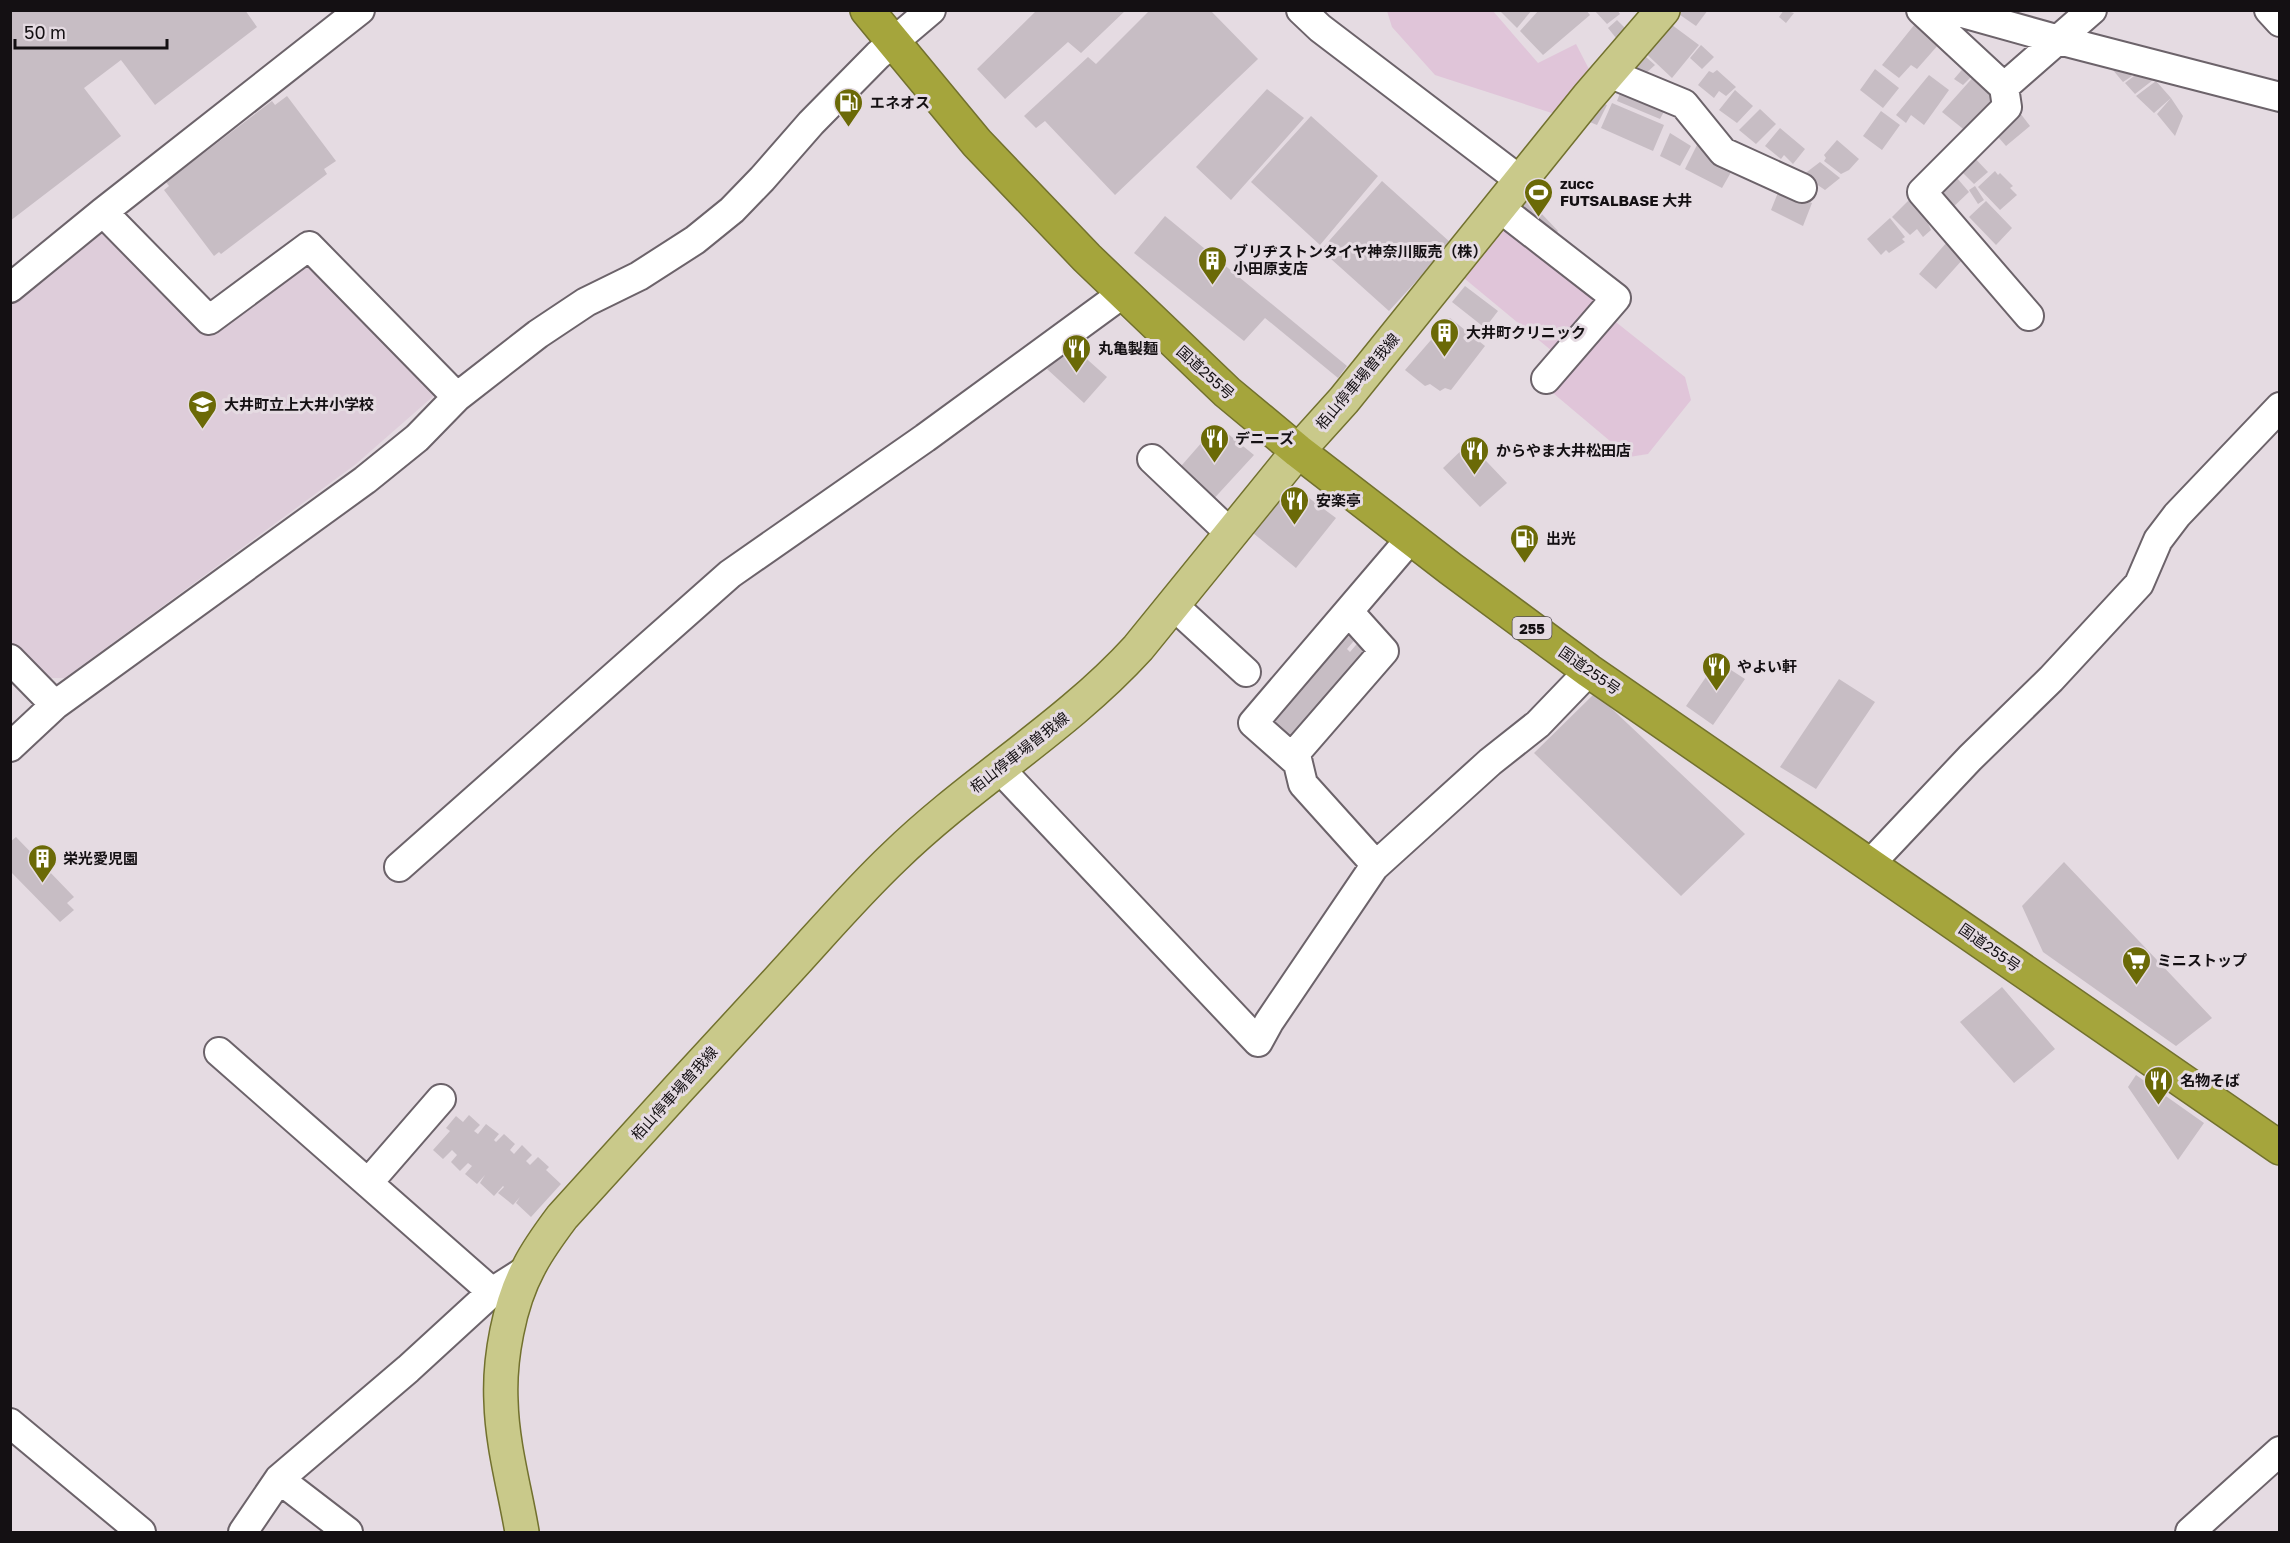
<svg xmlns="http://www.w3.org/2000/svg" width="2290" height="1543" viewBox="0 0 2290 1543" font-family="'Golos Text','Noto Sans JP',sans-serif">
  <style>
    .built { fill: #decdda }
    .green { fill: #e0c5d9 }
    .building { fill: #c7bdc4 }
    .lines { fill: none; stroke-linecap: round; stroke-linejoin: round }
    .minor-casing { stroke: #6c636a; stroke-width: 32 }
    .major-casing { stroke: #72712e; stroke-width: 36 }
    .highway-casing { stroke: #72712e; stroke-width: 36 }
    .minor { stroke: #fff; stroke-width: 28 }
    .major { stroke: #c9c98a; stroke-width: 33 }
    .highway { stroke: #a5a53c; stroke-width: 33 }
    .labels { text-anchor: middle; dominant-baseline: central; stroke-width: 6; stroke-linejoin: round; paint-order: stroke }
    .shield { fill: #e5dbe2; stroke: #534d51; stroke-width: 1.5 }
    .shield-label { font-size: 14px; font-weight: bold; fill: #141013 }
    .poi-label { font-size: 15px; font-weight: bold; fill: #141013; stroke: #e5dbe2; text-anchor: start }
    .street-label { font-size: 15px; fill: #141013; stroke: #e5dbe2 }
  </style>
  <rect width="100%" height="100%" fill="#e5dbe2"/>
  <!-- built -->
  <path class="built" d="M108,220L208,325L307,253L437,393L356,464L65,678H47L11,651L10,300Z"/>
  <!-- green -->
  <path class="green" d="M1387,11H1493L1538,63L1576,44L1592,75L1561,116L1435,75L1392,27Z
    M1503,219L1604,301L1558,356L1459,274Z
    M1607,315L1685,377L1691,400L1648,454L1629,457L1547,388Z"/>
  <!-- building -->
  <path class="building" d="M10,10H245L257,27L155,105L121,60L84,88L121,136L10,221Z
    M1037,10H1126L1081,53L1068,42L1005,99L977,69Z
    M1150,10H1210L1258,59L1115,195L1045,121L1036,128L1024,116L1088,57L1096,64Z
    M1503,10H1532L1517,28L1501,12Z
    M1539,10H1586L1590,15L1543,55L1520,31Z
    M1594,10H1617L1620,14L1607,24Z
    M1673,10H1708L1696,26Z
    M1784,10L1794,13L1786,23L1779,17Z
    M1664,19L1699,45L1672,78L1639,47Z
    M1617,20L1631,34L1620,43L1608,28Z
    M1915,24L1939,44L1917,69L1911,65L1899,78L1882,65Z
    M1701,45L1714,57L1702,69L1690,58Z
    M1637,49L1655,65L1644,75H1633Z
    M2118,64L2132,76L2123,82L2112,69Z
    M1966,65L1975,73L1963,85L1954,79Z
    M1875,69L1899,88L1883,108L1860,90Z
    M2143,69L2153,80L2135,94L2125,83Z
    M1717,70L1736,87L1726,96L1719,91L1714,98L1698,85L1709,71L1713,73Z
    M1976,74L2000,95L1967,132L1942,112Z
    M1929,75L1949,90L1924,125L1911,115L1906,123L1896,115Z
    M2156,81L2171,98L2154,113L2136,96Z
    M1622,88L1667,106L1660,119L1617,101Z
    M1267,89L1304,118L1231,200L1196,167Z
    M1735,90L1753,106L1737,123L1719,110Z
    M287,96L336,161L324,169L327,174L221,254L219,252L214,256L164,190L169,186L166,182L272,101L275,105Z
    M1588,97L1607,105L1597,125L1580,118Z
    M2171,98L2183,116L2175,136L2157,114Z
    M1612,103L1664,125L1653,151L1601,128Z
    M1760,109L1776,124L1756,144L1739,130Z
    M2017,109L2030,126L2006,146L1992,130Z
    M1881,111L1900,125L1882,150L1863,136Z
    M1311,116L1378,176L1320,245L1251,182Z
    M1780,128L1805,149L1793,164L1784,155L1781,159L1765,146Z
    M1670,133L1691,146L1680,166L1660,156Z
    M1837,140L1859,159L1849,170L1841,174L1824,161L1826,158L1824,155Z
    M1698,143L1734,167L1722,188L1685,169Z
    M1971,154L1988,172L1974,184L1957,167Z
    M1820,162L1840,178L1825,190L1803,175Z
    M1951,171L1969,192L1950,210L1931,189Z
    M1995,171L1998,175L2000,173L2013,186L2010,188L2017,195L2000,210L1978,187Z
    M1382,181L1451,243L1389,311L1321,250Z
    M1975,186L1984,200L1978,204L1969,190Z
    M1779,190L1812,203L1803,226L1771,210Z
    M1524,195L1558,231L1551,240L1513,210Z
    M1913,196L1930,215L1926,219L1931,230L1923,237L1917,229L1910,235L1892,217Z
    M1986,201L2012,228L1996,245L1969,217Z
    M1165,216L1347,366L1338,378L1265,318L1244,341L1134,253Z
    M1890,218L1905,237L1902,239L1905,242L1889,253L1886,250L1881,255L1867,239Z
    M1947,242L1964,258L1936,289L1919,274Z
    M1465,286L1498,311L1485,328L1452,302Z
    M1450,318L1485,346L1451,390L1445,388L1440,391L1430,384L1425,386L1405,370Z
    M1071,345L1107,377L1084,403L1047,369Z
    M1217,425L1254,455L1209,504L1175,473Z
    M1469,443L1507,483L1480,507L1443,468Z
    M1309,498L1336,518L1296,568L1253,533L1279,503Z
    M1346,626L1358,636L1347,649L1350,652L1361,639L1376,650L1294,747L1261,722Z
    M1717,661L1745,679L1713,725L1686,706Z
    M1839,679L1875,702L1816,789L1780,767Z
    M1595,693L1745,834L1681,896L1534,753Z
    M16,837L74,897L67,903L74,910L60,922L10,871V842Z
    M2064,862L2212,1018L2176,1046L2043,952L2022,906Z
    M2002,987L2055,1049L2014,1083L1960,1022Z
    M2136,1075L2204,1123L2178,1160L2128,1087Z
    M469,1115L480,1125L474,1131L478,1134L486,1124L499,1134L494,1140L496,1142L504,1134L515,1144L510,1150L514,1154L522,1145L532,1155L526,1161L530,1165L538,1157L549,1167L546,1170L561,1184L531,1217L516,1203L520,1197L513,1205L498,1193L504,1187L503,1186L494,1196L480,1183L485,1175L477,1184L465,1174L472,1166L468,1163L460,1171L451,1162L457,1155L452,1150L443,1159L433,1150L450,1131L446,1128L456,1116L463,1122Z"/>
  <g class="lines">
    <defs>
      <path id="minor" d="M1301,10L1320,28L1521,181
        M1921,10L2004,87L2007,107L1922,192L2029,316
        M1952,10L2059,40L2280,97
        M2269,10L2280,22
        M1609,73L1684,104L1723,152L1802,188
        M2004,87L2092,10
        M1500,208L1616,298L1546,379
        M103,212L209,320L309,246L457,397
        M10,288L103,212L360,10
        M1152,459L1231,534
        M1173,605L1246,672
        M1349,612L1384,651L1298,750L1296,755L1303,784L1376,865
        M10,659L55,705
        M10,747L55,705L365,480L417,438L457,397L538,334L586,302L639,276L695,240L732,210L762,179L811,123L878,55L931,10
        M1298,763L1253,723L1411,538
        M999,768L1258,1042L1269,1022L1374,867L1490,762L1538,724L1589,671
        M1870,864L1970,758L2051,679L2139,584L2158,540L2177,515L2280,407
        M399,867L730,574L925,438L1122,294
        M219,1052L492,1292
        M368,1183L441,1099
        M10,1423L141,1532
        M279,1479L348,1532
        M243,1532L279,1479L408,1369L492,1292L528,1269
        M2190,1532L2280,1451"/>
      <path id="major" d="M522,1532C515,1490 502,1445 501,1401C499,1359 509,1304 529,1267C538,1249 550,1233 562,1217C636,1135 710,1054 785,973C821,934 856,893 894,857C971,782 1066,727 1138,648L1298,451L1344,400L1588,97L1663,10"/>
      <path id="highway" d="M867,10L977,143L1087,258L1227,392L1298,451L1451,569L1589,671L2280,1148"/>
    </defs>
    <!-- minor casing -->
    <use href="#minor" class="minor-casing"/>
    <!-- major casing -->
    <use href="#major" class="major-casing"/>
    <!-- highway casing -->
    <use href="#highway" class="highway-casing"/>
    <!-- minor -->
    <use href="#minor" class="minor"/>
    <!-- major -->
    <use href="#major" class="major"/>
    <!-- highway -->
    <use href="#highway" class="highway"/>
  </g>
  <!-- icons -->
  <defs>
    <symbol id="fuel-pin" viewBox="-11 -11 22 30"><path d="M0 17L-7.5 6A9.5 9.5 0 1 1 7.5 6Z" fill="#6b6a07" stroke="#e5dbe2"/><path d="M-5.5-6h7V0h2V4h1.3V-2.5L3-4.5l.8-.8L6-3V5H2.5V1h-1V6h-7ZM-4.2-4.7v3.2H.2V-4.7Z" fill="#fff"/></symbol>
    <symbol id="stadium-pin" viewBox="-11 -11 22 30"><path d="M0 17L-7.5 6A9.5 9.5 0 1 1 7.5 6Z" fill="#6b6a07" stroke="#e5dbe2"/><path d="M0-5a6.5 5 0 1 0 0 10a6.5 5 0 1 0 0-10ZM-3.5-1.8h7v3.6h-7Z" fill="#fff"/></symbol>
    <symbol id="building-pin" viewBox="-11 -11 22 30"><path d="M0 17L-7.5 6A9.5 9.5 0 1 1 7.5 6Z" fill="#6b6a07" stroke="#e5dbe2"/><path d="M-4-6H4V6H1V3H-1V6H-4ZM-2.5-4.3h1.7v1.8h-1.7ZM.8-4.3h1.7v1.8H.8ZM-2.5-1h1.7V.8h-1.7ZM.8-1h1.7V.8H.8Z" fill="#fff"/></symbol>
    <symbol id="restaurant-pin" viewBox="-11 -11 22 30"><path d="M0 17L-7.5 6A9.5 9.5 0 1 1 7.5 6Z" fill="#6b6a07" stroke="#e5dbe2"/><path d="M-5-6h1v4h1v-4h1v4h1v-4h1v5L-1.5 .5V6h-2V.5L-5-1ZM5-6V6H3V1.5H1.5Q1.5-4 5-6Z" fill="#fff"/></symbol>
    <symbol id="school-pin" viewBox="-11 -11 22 30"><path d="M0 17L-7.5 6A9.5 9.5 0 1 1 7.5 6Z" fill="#6b6a07" stroke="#e5dbe2"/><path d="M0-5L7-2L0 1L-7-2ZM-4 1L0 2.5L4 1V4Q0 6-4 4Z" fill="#fff"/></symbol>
    <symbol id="supermarket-pin" viewBox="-11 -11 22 30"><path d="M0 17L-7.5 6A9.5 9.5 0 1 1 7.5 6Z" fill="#6b6a07" stroke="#e5dbe2"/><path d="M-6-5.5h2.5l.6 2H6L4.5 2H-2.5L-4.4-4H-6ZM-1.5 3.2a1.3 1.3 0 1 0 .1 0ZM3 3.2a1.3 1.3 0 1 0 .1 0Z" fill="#fff"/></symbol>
  </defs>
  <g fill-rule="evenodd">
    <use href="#fuel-pin" x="832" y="86" width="33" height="45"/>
    <use href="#stadium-pin" x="1522" y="176" width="33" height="45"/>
    <use href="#building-pin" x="1196" y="244" width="33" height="45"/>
    <use href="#building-pin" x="1428" y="316" width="33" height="45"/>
    <use href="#restaurant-pin" x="1060" y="332" width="33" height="45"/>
    <use href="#school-pin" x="186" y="388" width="33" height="45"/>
    <use href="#restaurant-pin" x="1198" y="422" width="33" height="45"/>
    <use href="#restaurant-pin" x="1458" y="434" width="33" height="45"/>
    <use href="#restaurant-pin" x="1278" y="484" width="33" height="45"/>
    <use href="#fuel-pin" x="1508" y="522" width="33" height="45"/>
    <use href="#restaurant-pin" x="1700" y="650" width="33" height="45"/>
    <use href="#building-pin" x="26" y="842" width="33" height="45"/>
    <use href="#supermarket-pin" x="2120" y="944" width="33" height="45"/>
    <use href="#restaurant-pin" x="2142" y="1064" width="33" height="45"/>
  </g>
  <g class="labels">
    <!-- shield labels -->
    <rect class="shield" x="1512.5" y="617" width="39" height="22" rx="4.5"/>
    <g class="shield-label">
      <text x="1532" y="628">255</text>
    </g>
    <!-- poi labels -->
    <g class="poi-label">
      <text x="870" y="102">エネオス</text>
      <text x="1560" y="183">zucc<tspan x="1560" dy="17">FUTSALBASE 大井</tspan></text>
      <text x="1233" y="251">ブリヂストンタイヤ神奈川販売（株）<tspan x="1233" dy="17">小田原支店</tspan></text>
      <text x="1466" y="332">大井町クリニック</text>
      <text x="1098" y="348">丸亀製麺</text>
      <text x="224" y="404">大井町立上大井小学校</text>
      <text x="1235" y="438">デニーズ</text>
      <text x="1496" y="450">からやま大井松田店</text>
      <text x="1316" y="500">安楽亭</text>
      <text x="1546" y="538">出光</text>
      <text x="1737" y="666">やよい軒</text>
      <text x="63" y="858">栄光愛児園</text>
      <text x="2157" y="960">ミニストップ</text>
      <text x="2180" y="1080">名物そば</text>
    </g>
    <!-- street labels -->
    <g class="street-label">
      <text transform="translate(1206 372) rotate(42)">国道255号</text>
      <text transform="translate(1357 381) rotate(-50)">栢山停車場曽我線</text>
      <text transform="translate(1590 670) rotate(35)">国道255号</text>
      <text transform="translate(1019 752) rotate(-38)">栢山停車場曽我線</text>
      <text transform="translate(1990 947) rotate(35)">国道255号</text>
      <text transform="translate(674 1093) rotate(-48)">栢山停車場曽我線</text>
    </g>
  </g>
  <!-- border -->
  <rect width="2290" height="1543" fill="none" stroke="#141013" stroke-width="24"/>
  <!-- scale -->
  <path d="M15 39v9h152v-9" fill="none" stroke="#141013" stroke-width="3"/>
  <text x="24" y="39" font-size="18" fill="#141013" stroke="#e5dbe2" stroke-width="4.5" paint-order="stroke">50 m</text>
</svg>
